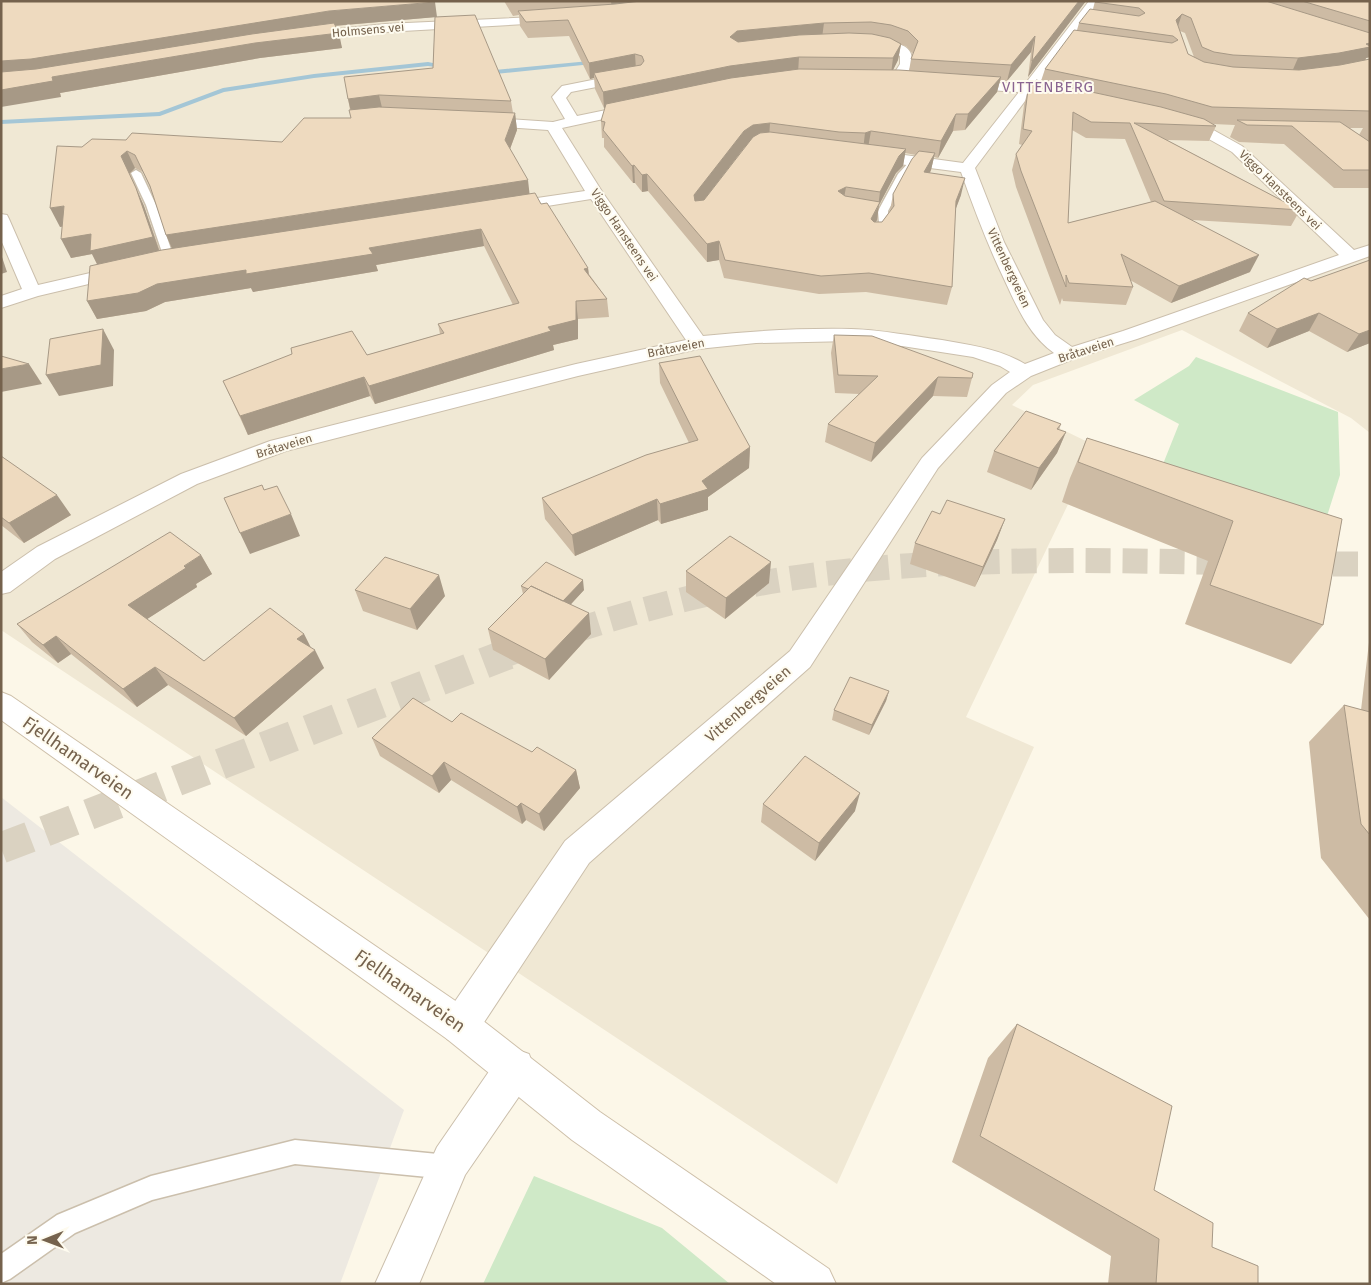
<svg xmlns="http://www.w3.org/2000/svg" width="1371" height="1285" viewBox="0 0 1371 1285" font-family="'Fira Sans',sans-serif">
  <style>
    .residential { fill: #f0e8d4 }
    .industrial { fill: #ede9e1 }
    .green { fill: #cfe9c7 }
    .lines { fill: none; stroke-linecap: round; stroke-linejoin: round }
    .stream { fill: #a4c6d6; fill-rule: evenodd }
    .primary-tunnel-far1 { stroke: #dad2c1; stroke-width: 25; stroke-dasharray: 25 12; stroke-linecap: butt }
    .primary-tunnel { stroke: #dad2c1; stroke-width: 31; stroke-dasharray: 31 16; stroke-linecap: butt }
    .service-casing { stroke: #cbbfac; stroke-width: 3 }
    .minor-casing { stroke: #cbbfac; stroke-width: 2 }
    .secondary-casing { stroke: #cec0aa; stroke-width: 2 }
    .service { fill: #fff; fill-rule: evenodd }
    .minor { fill: #fff; fill-rule: evenodd }
    .secondary { fill: #fff; fill-rule: evenodd }
    .wall { fill: #cdbba4; fill-rule: evenodd }
    .shaded-wall { fill: #a79986 }
    .building { fill: #eedabf; stroke: #a79986 }
    .labels { text-anchor: middle; dominant-baseline: central; stroke-width: 4; stroke-linejoin: round; paint-order: stroke }
    .far-street-label { font-size: 12px; fill: #75624d; stroke: #fefbef }
    .far-quarter-label { font-size: 15px; letter-spacing: 1px; fill: #8a6591; stroke: #fefbef }
    .street-label { font-size: 15px; fill: #75624d; stroke: #fefbef }
    .near-street-label { font-size: 18px; fill: #75624d; stroke: #fefbef }
  </style>
  <rect width="100%" height="100%" fill="#fcf7e8"/>
  <!-- residential -->
  <path class="residential" d="M1,1H1370V433L1351,418L1182,330L1033,385L1012,405L1096,446L966,717L1034,747L837,1184L1,630Z"/>
  <!-- industrial -->
  <path class="industrial" d="M1,797L404,1110L340,1284H1Z"/>
  <!-- green -->
  <path class="green" d="M1196,357L1338,412L1340,475L1322,532L1155,484L1179,424L1134,400L1189,366Z
    M534,1176L662,1228L730,1284H483Z"/>
  <g class="lines">
    <!-- stream -->
    <path class="stream" d="M600,60L602,63L495,74L480,71L483,69L495,70Z
      M428,62L453,67L450,69L428,66L314,78L224,92L160,116L1,124V120L159,112L223,88L314,74Z"/>
    <!-- primary-tunnel-far1 -->
    <path class="primary-tunnel-far1" d="M1296,564H1370
      M505,655C600,620 699,591 800,577C948,556 1097,560 1246,563"/>
    <!-- primary-tunnel -->
    <path class="primary-tunnel" d="M1,848L508,654"/>
    <defs>
      <path id="service" d="M915,158L920,161L907,175L888,211L889,223L879,238H871L870,236L879,223L878,211L898,174L912,159Z
        M136,170L141,173L156,205L175,261L174,263L170,264L165,261L146,205L131,173Z
        M295,1140L448,1155L457,1158L460,1167L457,1176L448,1179L295,1164L152,1200L75,1233L10,1279L1,1283V1254L57,1215L151,1176Z"/>
      <path id="minor" d="M1089,1H1100L1037,86L1072,94L1074,97L1067,101L1031,93L975,168L1004,242L1043,320L1055,335L1072,347L1123,331L1339,255L1232,152L1198,133L1172,125L1170,122L1172,119L1177,118L1208,127L1242,146L1354,250L1370,245V256L1137,339L1076,358L1031,376L1006,393L938,468L810,667L589,863L473,1039L460,1045L447,1039L441,1026L447,1013L565,841L790,651L922,458L992,385L1010,372L1000,366L973,357L902,346L852,341L756,343L698,349L578,376L286,451L197,484L55,559L10,592L1,594V572L37,547L181,474L270,441L576,364L686,340L591,199L503,213L497,211L495,208L497,205L503,203L585,191L548,130L478,125L473,124L471,121L473,118L478,117L553,122L565,119L552,97L562,86L632,72L639,76L632,80L571,92L566,98L577,116L640,103L645,104L647,107L645,110L562,128L603,193L703,336C752,331 802,328 851,329C882,330 912,336 942,340C971,345 1000,349 1025,364L1054,353C1029,335 1018,309 1005,281C988,246 974,209 961,172L868,160L863,158L860,155L863,152L868,150L963,163L1019,92L961,88L956,87L954,84L956,81L1025,84Z
        M557,16L563,20L561,22L385,32L300,41L294,37L300,33L385,24Z
        M865,39C898,42 928,43 902,83H892L890,80L900,64V56L887,48L861,46L859,43Z
        M1,214L7,215L9,219L38,285L125,265L131,266L134,270L131,274L38,296L1,308V296L22,289L1,240Z
        M515,1049L529,1054L534,1068L529,1082L465,1175L419,1284H375L437,1147L501,1054Z"/>
      <path id="secondary" d="M1,692L11,696L473,1013L600,1112L829,1269L836,1284H776L572,1140L447,1039L1,720Z"/>
    </defs>
    <!-- service casing -->
    <use href="#service" class="service-casing"/>
    <!-- minor casing -->
    <use href="#minor" class="minor-casing"/>
    <!-- secondary casing -->
    <use href="#secondary" class="secondary-casing"/>
    <!-- service -->
    <use href="#service" class="service"/>
    <!-- minor -->
    <use href="#minor" class="minor"/>
    <!-- secondary -->
    <use href="#secondary" class="secondary"/>
  </g>
  <!-- wall -->
  <path class="wall" d="M1,1L437,17L511,101L513,113H515L517,130L510,149L529,194L541,204L588,268L589,274L607,299L609,317L578,319V339L553,345L554,350L375,404L370,396L248,435L223,381L367,355L440,334L438,324L513,305L484,246L376,265L378,271L253,292L251,288L165,302L146,311L97,319L87,301L97,264L92,254L71,258L62,226L60,227L82,147L126,140L282,142L351,118L350,110L348,99L433,68L435,17L335,26L342,48L260,58L60,93L61,97ZM135,168L143,172L151,190L172,249L160,251L144,206L130,174Z
    M504,1H1086L1028,77L1031,52L1007,81H1000L997,92L965,130L953,131L938,158L934,157L931,170L930,173L961,195L955,210L952,287L947,305L866,292L819,294L724,278L719,260L707,262L648,191L642,192L635,183H633L604,147V138H602L601,121L605,108H604L595,89L594,78L590,79L569,36L528,38L520,26L519,15L513,16ZM901,45L906,46L913,54L911,59L909,71L893,70L898,60ZM747,145L704,200L744,148ZM905,153L916,155L893,194L890,211L882,222H876L877,220L879,205L896,173L903,166Z
    M1095,1H1370V57L1366,58V60L1370,59V188H1334L1284,144L1239,142L1230,137L1235,125L1213,124L1216,126L1209,141L1167,140L1300,210L1291,226L1192,220L1250,272L1171,303L1130,280L1133,287L1126,305L1063,301L1062,298L1060,305L1016,187L1012,170L1016,154L1022,145L1019,144L1024,105L1028,90L1041,81L1045,69L1077,30L1079,23L1093,9ZM1180,31L1185,33L1194,57L1188,54ZM1350,128H1363L1359,135ZM1072,130L1086,138L1125,139L1151,202L1068,223Z
    M1370,260V343L1347,352L1309,331L1267,348L1239,331L1248,313Z
    M834,335L972,378L967,397L933,396L871,462L825,442L828,424L859,394L835,393L831,353Z
    M659,363L750,447L749,468L708,497V510L661,524L658,520L575,556L545,519L542,498L689,443L660,383Z
    M1061,424L1059,430L1066,432L1057,453L1031,490L987,472L994,451Z
    M1087,438L1342,519L1323,625L1291,664L1185,624L1208,561L1062,502L1070,478Z
    M1,456L71,515L24,543L1,525Z
    M940,514L1005,519L997,540L975,587L910,564L915,543Z
    M201,555L212,574L196,584L197,587L147,619L204,661L304,634L311,648L324,668L246,736L168,685L137,707L71,654L58,663L32,642L17,624Z
    M686,571L769,583L725,619L686,592Z
    M521,586L584,590L571,604L591,634L549,680L493,650L488,629L523,594Z
    M355,590L445,596L417,630L363,611Z
    M1370,634V920L1321,858L1309,742L1344,705L1361,710Z
    M889,691L886,701L869,735L832,720L834,710Z
    M452,722L532,752L576,770L580,788L544,831L526,820L522,824L451,780L439,793L380,756L372,738Z
    M763,804L855,811L815,861L761,822Z
    M1017,1024L1154,1190L1212,1247L1258,1284H1108L1111,1256L952,1162L988,1058Z"/>
  <!-- shaded-wall -->
  <path class="shaded-wall" d="M611,1H673L612,10Z
    M1079,1H1086L1028,77L1032,61Z
    M435,2L437,17L332,26L1,77V61L329,11Z
    M1182,14L1177,29L1170,36L1176,20Z
    M824,23L822,38L737,46L730,37L737,31Z
    M339,33L342,48L260,58L60,93L61,97L1,107V90L52,77L255,43Z
    M1035,36L1031,52L1007,81L1011,65Z
    M1370,43V57L1366,58L1364,62L1291,74L1298,58Z
    M901,44L898,60L891,74L893,58Z
    M635,54L636,70L594,73V78L590,79L589,63Z
    M799,57L798,73L730,82L604,108L603,92L730,66Z
    M1001,77L997,92L965,130L968,114Z
    M379,95L383,112L352,116L348,99Z
    M515,113L517,130L507,157L505,140Z
    M956,114L953,131L938,158L941,141Z
    M770,123L769,139L752,142L744,148L694,213V195L744,131L753,125Z
    M871,131L868,148L863,150L865,133Z
    M906,149L903,166L896,173L879,205L877,220L868,237L871,219L878,207L880,192L899,156Z
    M127,151L135,168L129,174L121,156Z
    M935,153L931,170L921,189L924,172Z
    M634,165L635,183H633L632,166Z
    M647,174L648,191L642,192V175Z
    M965,178L961,195L952,219L956,201Z
    M528,180L530,198L174,253L166,235Z
    M846,187L843,204L838,191Z
    M136,188L144,206L161,256L100,270L92,254L71,258L61,239Z
    M64,206L73,225L60,227L50,208Z
    M481,229L484,246L376,265L378,271L253,292L251,288L165,302L146,311L97,319L87,301L157,284Z
    M719,241V260L707,262V244Z
    M1,254L7,272L1,274Z
    M1259,255L1250,272L1171,303L1179,286Z
    M588,268L590,286L584,269Z
    M576,301L578,319V339L553,345L554,350L375,404L369,386L548,327Z
    M1319,313L1309,331L1267,348L1277,329Z
    M103,329L114,350L113,386L59,396L46,375Z
    M1370,330V343L1347,352L1359,334Z
    M29,364L42,384L1,392V369Z
    M364,377L370,396L248,435L240,416Z
    M938,377L933,396L871,462L875,443Z
    M1066,432L1057,453L1031,490L1039,468Z
    M750,447L749,468L708,497V510L661,524L660,504L702,481Z
    M57,495L71,515L24,543L9,523Z
    M657,499L658,520L575,556L572,535Z
    M291,514L300,536L250,554L240,533Z
    M1005,519L997,540L975,587L983,567Z
    M201,555L212,574L196,584L197,587L141,623L128,605Z
    M771,562L769,583L725,619L726,598Z
    M439,575L445,596L417,630L410,609Z
    M583,580L584,590L561,615L559,604Z
    M589,613L591,634L549,680L545,659Z
    M304,634L313,652L315,650L324,668L246,736L234,718L297,639Z
    M56,636L71,654L58,663L43,645Z
    M155,667L168,685L137,707L123,689Z
    M889,691L886,701L869,735L872,725Z
    M444,762L451,780L439,793L432,776Z
    M576,770L580,788L544,831L539,814Z
    M860,793L855,811L815,861L819,843Z
    M521,803L526,820L522,824L517,807Z"/>
  <!-- building -->
  <path class="building" d="M1,1H434L435,2L329,11L31,59L1,61Z
    M641,1H1079L1032,61L1035,36L1011,65L911,59L918,41L908,31L891,25L871,22L824,23L737,31L730,37L738,42L799,35L849,33L872,34L890,38L901,44L893,58L799,57L730,66L603,92L594,73L641,65L644,61L642,56L635,54L589,63L568,20L526,22L518,11L615,4Z
    M1095,1H1266L1370,33V43L1366,44L1370,46V47L1339,53L1298,58L1233,55L1214,52L1202,47L1191,18L1182,14L1176,20L1188,54L1204,62L1233,67L1299,70L1340,65L1370,59V111L1212,107L1166,94L1045,69L1074,30L1172,43L1178,40L1173,36L1079,23L1090,9L1139,16L1145,13L1139,8L1095,2Z
    M1302,1H1370V21Z
    M475,15L511,101L379,95L348,99L344,77L433,68L435,17Z
    M334,23L339,33L255,43L52,77L53,81L1,90V72L36,69L252,34Z
    M799,69L899,70L1001,77L968,114H956L941,141L871,131L865,133L839,132L770,123L753,125L744,131L694,195L695,201L704,200L753,137L760,133L770,132L906,149L899,156L880,192L846,187L838,191L845,196L880,202L871,219L874,222H882L894,206L893,194L912,159L919,151L935,153L924,172L965,178L956,201L952,287L869,273L821,276L725,260L719,241L707,244L647,174L642,175L634,165L632,166L603,130L605,122L601,121L606,104L731,78Z
    M1036,80L1161,107L1204,119L1216,126L1134,123L1300,210L1164,201L1130,123L1091,122L1073,112L1068,223L1155,201L1259,255L1179,286L1121,254L1133,287L1069,283L1066,275V287L1021,171L1016,154L1032,131L1023,129L1028,90Z
    M379,107L515,113L505,140L528,180L166,235L150,186L135,155L127,151L121,156L136,188L153,237L90,251L91,234L61,239L64,206L50,208L57,146L82,147L92,139L126,140L132,133L282,142L304,118H351L349,110Z
    M1237,120L1340,122L1370,142V170H1343L1292,126L1247,125Z
    M535,193L541,204L547,203L588,268L584,269L607,299L576,301V320L548,327L551,331L369,386L364,377L240,416L223,381L292,354L291,348L352,331L367,355L444,333L438,324L519,303L481,229L369,248L373,254L246,274V270L157,284L138,293L87,301L90,266L162,250Z
    M1370,260V330L1359,334L1319,313L1277,329L1248,313L1304,278L1311,281Z
    M103,329L101,365L46,375L50,339Z
    M834,335L872,336L973,373L972,378L938,377L875,443L828,424L878,376L838,375Z
    M1,356L29,364L1,369Z
    M700,356L750,447L702,481L708,489L660,504L657,499L572,535L542,498L646,455L698,440L659,363Z
    M1026,411L1061,424L1057,429L1066,432L1039,468L994,451Z
    M1087,438L1342,519L1323,625L1210,585L1233,521L1078,462Z
    M1,456L57,495L9,523L1,517Z
    M262,485L264,490L277,486L291,514L240,533L224,498Z
    M947,500L1005,519L983,567L915,543L932,511L940,514Z
    M170,532L201,555L184,566L186,568L128,605L204,661L270,608L304,634L297,639L315,650L234,718L155,667L123,689L56,636L43,645L17,624Z
    M730,536L771,562L726,598L686,571Z
    M385,557L439,575L410,609L355,590Z
    M546,562L583,580L563,601L531,586L528,589L521,586Z
    M531,586L589,613L545,659L488,629Z
    M850,677L889,691L872,725L834,710Z
    M413,698L452,722L461,713L532,752L537,747L576,770L539,814L521,803L517,807L444,762L432,776L372,738Z
    M1344,705L1370,712V835L1361,824Z
    M805,756L860,793L819,843L763,804Z
    M1017,1024L1172,1106L1154,1190L1213,1223L1212,1247L1258,1266V1284H1156L1159,1239L980,1136Z"/>
  <g class="labels">
    <!-- far-street labels -->
    <g class="far-street-label">
      <text transform="translate(368 30) rotate(-5)">Holmsens vei</text>
      <text transform="translate(1280 190) rotate(44)">Viggo Hansteens vei</text>
      <text transform="translate(624 235) rotate(56)">Viggo Hansteens vei</text>
      <text transform="translate(1009 268) rotate(65)">Vittenbergveien</text>
      <text transform="translate(676 348) rotate(-11)">Bråtaveien</text>
      <text transform="translate(1086 350) rotate(-18)">Bråtaveien</text>
      <text transform="translate(284 446) rotate(-17)">Bråtaveien</text>
    </g>
    <!-- far-quarter labels -->
    <g class="far-quarter-label">
      <text x="1048" y="87">VITTENBERG</text>
    </g>
    <!-- street labels -->
    <g class="street-label">
      <text transform="translate(748 704) rotate(-41)">Vittenbergveien</text>
    </g>
    <!-- near-street labels -->
    <g class="near-street-label">
      <text transform="translate(78 758) rotate(35)">Fjellhamarveien</text>
      <text transform="translate(410 991) rotate(35)">Fjellhamarveien</text>
    </g>
  </g>
  <!-- border -->
  <rect width="1371" height="1285" fill="none" stroke="#75624d" stroke-width="5"/>
  <!-- north arrow -->
  <g transform="translate(45 1240) rotate(269)" stroke="#fefbef" stroke-width="4" paint-order="stroke">
  <path d="M0-4L9 19L0 12L-9 19Z" fill="#75624d"/>
  <text y="-8" font-size="14" font-weight="bold" text-anchor="middle" fill="#75624d">N</text>
  </g>
</svg>
